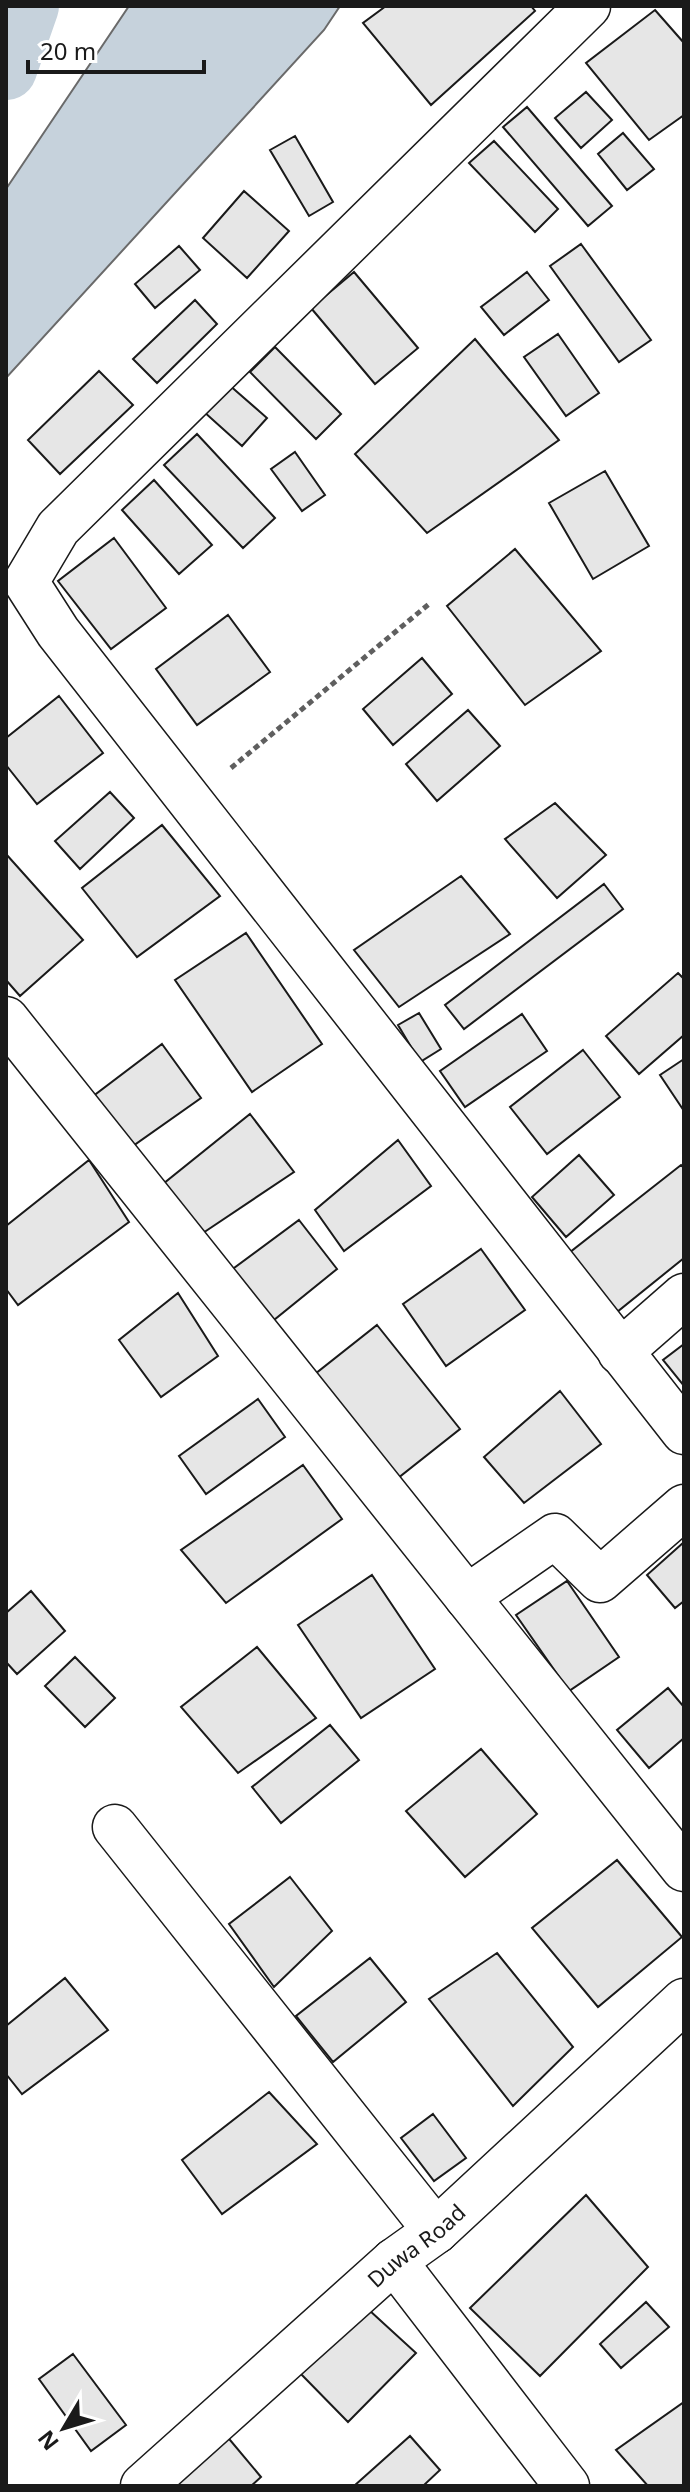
<svg xmlns="http://www.w3.org/2000/svg" width="690" height="2492" viewBox="0 0 690 2492" font-family="'Noto Sans',sans-serif">
  <style>
    .water { fill: #c6d2dc; stroke: #6a6a6a; stroke-width: 2 }
    .lines { fill: none; stroke-linecap: round; stroke-linejoin: round }
    .canal { stroke: #c6d2dc; stroke-width: 62 }
    .building { fill: #e6e6e6; stroke: #1a1a1a; stroke-width: 2 }
    .minor-casing { stroke: #1a1a1a; stroke-width: 47 }
    .path { stroke: #5f5f5f; stroke-width: 5; stroke-dasharray: 6 4; stroke-linecap: butt }
    .minor { stroke: #fff; stroke-width: 44 }
    .labels { text-anchor: middle; dominant-baseline: central; stroke-width: 6; stroke-linejoin: round; paint-order: stroke }
    .street-label { font-size: 22px; fill: #1a1a1a; stroke: #fff }
  </style>
  <rect width="100%" height="100%" fill="#fff"/>
  <!-- water -->
  <path class="water" d="M129,6H340L324,30L6,378V189Z"/>
  <g class="lines">
    <!-- canal -->
    <path class="canal" d="M6,69L28,6"/>
  </g>
  <!-- building -->
  <path class="building" d="M386,6H531L535,11L431,105L363,23Z
    M655,10L684,43V115L649,140L586,63Z
    M586,92L612,120L581,148L555,118Z
    M527,107L612,206L588,226L503,127Z
    M623,133L654,169L627,190L598,154Z
    M295,136L333,202L309,216L270,150Z
    M494,141L558,209L535,232L469,163Z
    M244,191L289,231L247,278L203,238Z
    M581,244L651,340L619,362L550,266Z
    M179,246L200,270L155,308L135,284Z
    M354,272L418,348L375,384L311,308Z
    M527,272L549,300L504,335L481,307Z
    M195,300L217,324L157,383L133,359Z
    M558,334L599,393L566,416L524,357Z
    M475,339L559,440L427,533L355,454Z
    M275,347L341,414L316,439L250,372Z
    M99,371L133,405L60,474L28,440Z
    M228,384L267,418L242,446L203,411Z
    M197,434L275,518L243,548L164,465Z
    M295,452L325,495L302,511L271,469Z
    M605,471L649,546L593,579L549,503Z
    M154,480L212,545L179,574L122,510Z
    M114,538L166,608L111,649L58,581Z
    M515,549L601,651L525,705L447,606Z
    M228,615L270,672L197,725L156,669Z
    M422,658L452,694L393,745L363,709Z
    M59,696L103,753L37,804L6,765V738Z
    M468,710L500,746L437,801L406,764Z
    M110,792L134,818L80,869L55,841Z
    M555,803L606,855L557,898L505,839Z
    M162,825L220,896L137,957L82,888Z
    M6,854L83,940L20,996L6,980Z
    M461,876L510,934L399,1007L354,950Z
    M604,884L623,909L464,1029L445,1005Z
    M246,933L322,1044L252,1092L175,980Z
    M678,973L684,979V1035L639,1074L606,1036Z
    M419,1013L441,1049L420,1062L398,1025Z
    M522,1014L547,1051L465,1107L440,1071Z
    M162,1044L201,1098L130,1148L92,1097Z
    M583,1050L620,1097L547,1154L510,1107Z
    M684,1059V1111L660,1075Z
    M250,1114L294,1172L194,1239L158,1188Z
    M398,1140L431,1186L344,1251L315,1210Z
    M579,1155L614,1195L566,1237L532,1197Z
    M89,1160L129,1222L18,1305L6,1289V1226Z
    M681,1165L684,1168V1258L617,1312L569,1253Z
    M299,1220L337,1269L269,1324L230,1271Z
    M481,1249L525,1310L446,1366L403,1304Z
    M178,1293L218,1356L161,1397L119,1340Z
    M377,1325L460,1429L393,1482L310,1378Z
    M684,1344V1386L663,1360Z
    M560,1391L601,1444L524,1503L484,1457Z
    M258,1399L285,1437L206,1494L179,1456Z
    M303,1465L342,1519L226,1603L181,1550Z
    M684,1542V1601L675,1608L647,1575Z
    M372,1575L435,1669L361,1718L298,1625Z
    M567,1581L619,1657L569,1691L516,1615Z
    M31,1591L65,1631L17,1674L6,1662V1613Z
    M257,1647L316,1718L238,1773L181,1707Z
    M75,1657L115,1698L85,1727L45,1686Z
    M668,1688L684,1707V1738L649,1768L617,1730Z
    M330,1725L359,1760L281,1823L252,1787Z
    M481,1749L537,1814L465,1877L406,1811Z
    M617,1860L682,1937L598,2007L532,1928Z
    M290,1877L332,1931L274,1987L229,1924Z
    M497,1953L573,2047L513,2106L429,1999Z
    M370,1958L406,2002L333,2062L296,2016Z
    M65,1978L108,2030L22,2094L6,2074V2026Z
    M269,2092L317,2144L222,2214L182,2160Z
    M433,2114L466,2158L434,2181L401,2138Z
    M586,2195L648,2267L540,2376L470,2308Z
    M646,2302L669,2327L621,2368L600,2344Z
    M369,2310L416,2353L348,2422L299,2372Z
    M73,2354L126,2425L91,2451L39,2379Z
    M684,2402V2486H648L616,2450Z
    M225,2434L261,2477L251,2486H170Z
    M410,2436L440,2470L423,2486H354Z"/>
  <g class="lines">
    <defs>
      <g id="minor">
        <path d="M588,6L58,528L26,582L58,632L684,1432"/>
        <path d="M6,1019L684,1869"/>
        <path d="M620,1352L684,1296"/>
        <path d="M467,1597L555,1536L600,1580L684,1507"/>
        <path d="M115,1827L436,2231"/>
        <path d="M394,2261L567,2486"/>
        <path id="s1" d="M143,2486L394,2261L436,2231L684,2001"/>
      </g>
    </defs>
    <!-- minor casing -->
    <use href="#minor" class="minor-casing"/>
    <!-- path -->
    <path class="path" d="M231,768L429,604"/>
    <!-- minor -->
    <use href="#minor" class="minor"/>
  </g>
  <g class="labels">
    <!-- street labels -->
    <g class="street-label">
      <text stroke="none"><textPath href="#s1" startOffset="364">Duwa Road</textPath></text>
    </g>
  </g>
  <!-- border -->
  <rect width="690" height="2492" fill="none" stroke="#1a1a1a" stroke-width="16"/>
  <!-- north arrow -->
  <g transform="translate(64 2428) rotate(232)" stroke="#ffffff" stroke-width="6" paint-order="stroke">
  <path d="M0-6L14 30L0 20L-14 30Z" fill="#1a1a1a"/>
  <text y="-12" font-size="22" font-weight="bold" text-anchor="middle" fill="#1a1a1a">N</text>
  </g>
  <!-- scale -->
  <path d="M28 60v12h176v-12" fill="none" stroke="#1a1a1a" stroke-width="4"/>
  <text x="40" y="60" font-size="24" fill="#1a1a1a" stroke="#ffffff" stroke-width="6" paint-order="stroke">20 m</text>
</svg>
